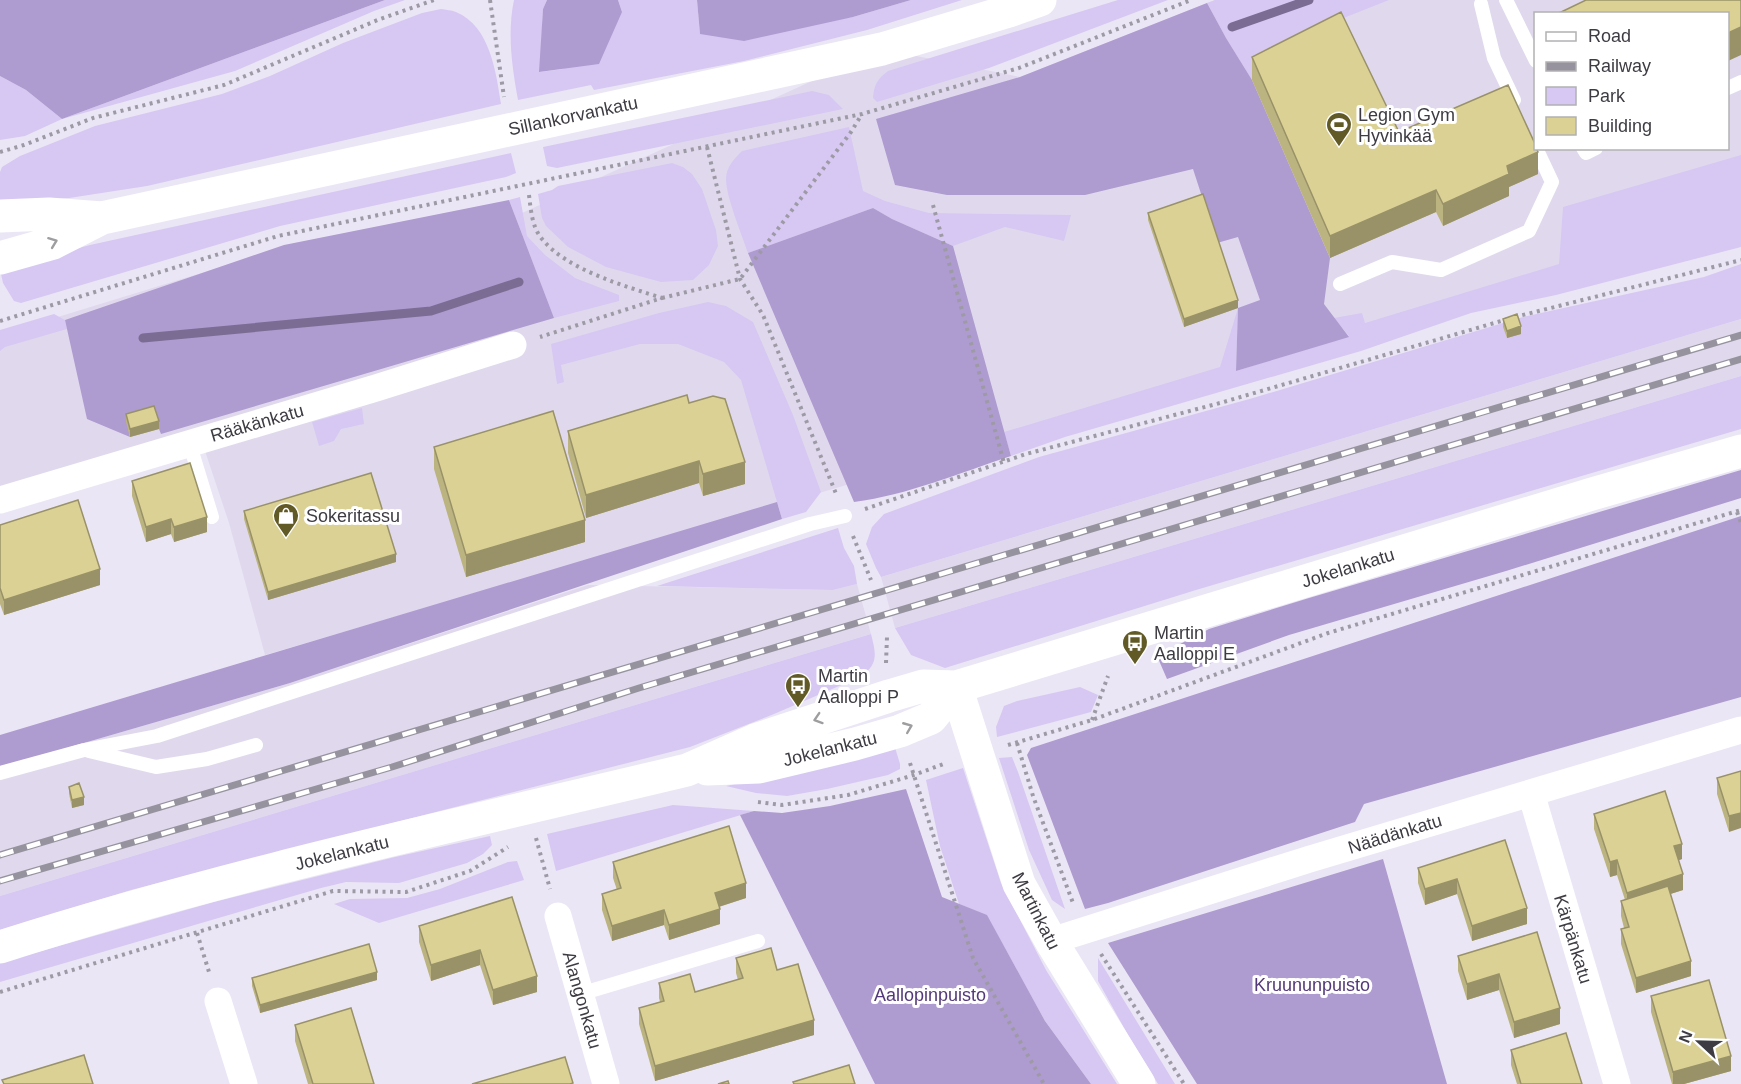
<svg xmlns="http://www.w3.org/2000/svg" width="1741" height="1084" viewBox="0 0 1741 1084" font-family="Arial,sans-serif">
  <style>
    .built { fill: #e0d9ee; fill-rule: evenodd }
    .green { fill: #d6c8f2 }
    .forest { fill: #ae9bd0 }
    .lines { fill: none; stroke-linecap: round; stroke-linejoin: round }
    .stream { stroke: #7a6c92; stroke-width: 9 }
    .path { stroke: #9d9aa5; stroke-width: 4; stroke-dasharray: 3 4.5; stroke-linecap: butt }
    .service { stroke: #fff; stroke-width: 14 }
    .minor { stroke: #fff; stroke-width: 27 }
    .tertiary { stroke: #fff; stroke-width: 33 }
    .secondary { stroke: #fff; stroke-width: 33 }
    .rail-casing { stroke: #97939e; stroke-width: 7 }
    .rail { stroke: #fff; stroke-width: 4.5; stroke-dasharray: 14; stroke-linecap: butt }
    .wall { fill: #bcb480 }
    .shaded-wall { fill: #999268 }
    .building { fill: #dbd195; stroke: #999268; stroke-width: 1.5 }
    .oneway { stroke: #9e9ea0 }
    .labels { text-anchor: middle; dominant-baseline: central; stroke-width: 6; stroke-linejoin: round; paint-order: stroke }
    .poi-label { font-size: 18px; fill: #3e3c42; stroke: #fff; text-anchor: start }
    .street-label { font-size: 18px; fill: #3e3c42; stroke: #fff }
    .park-label { font-size: 18px; fill: #54397a; stroke: #fff }
  </style>
  <rect width="100%" height="100%" fill="#ebe6f5"/>
  <!-- built -->
  <path class="built" d="M1215,0H1741V220L1236,371L265,655L229,523L201,439L0,500V336L61,316L267,253L511,218L882,49L1020,77ZM1536,14H1728V148H1536Z
    M1741,319V376L895,628L881,577Z
    M857,584L871,634L0,896V769L77,745L290,683L588,585L833,590Z"/>
  <!-- green -->
  <path class="green" d="M385,0H405L374,11L235,71L62,119L25,136L0,140V76L26,90L62,119Z
    M514,0H547L543,9L540,72L563,69L622,12L618,0H697L700,34L853,17L911,0H962L867,30L744,61L594,90L591,85L518,100C512,67 507,33 514,0Z
    M1118,0H1168L989,68L877,102L873,98C874,85 877,79 888,71Z
    M1215,0H1389L1336,21L1341,34L1252,80L1226,38L1207,3Z
    M441,9C446,10 451,10 456,12C490,26 496,72 501,104L147,186L69,198L0,203V172L2,167L20,156L95,126L222,94L270,76L343,43L422,13Z
    M812,91L829,95L843,109L557,168L547,166L543,147Z
    M849,127L863,191L885,201L929,213L1071,215L1064,241L1005,227L953,246L892,219L873,208L748,253C742,235 726,197 726,179C726,167 734,159 742,151Z
    M511,153L516,173L506,177L280,226L21,303L14,301L3,283L1,274L34,260L90,245Z
    M1741,155V247L1556,295L1471,313L1361,351L1065,437L1011,456L1004,432L1220,367L1238,308L1236,371L1349,336L1334,318L1362,313L1365,323L1559,264L1563,207Z
    M672,163L683,167L692,174L702,189L716,230L718,246L709,265L693,280L661,282L606,267L568,247L546,226L542,218L538,194L552,190L558,186Z
    M520,197L527,236L545,255L575,278L619,295V301L554,318L509,200Z
    M1741,264V319L881,577L876,568L866,544L872,527L884,514L1039,457L1253,398L1523,317L1704,277Z
    M708,302L726,306L753,322L793,415L821,492L806,512L782,519L741,380L724,362L678,344H640L561,365L564,382L557,384L551,344L659,313Z
    M54,314L65,320L67,329L5,347L0,351V330Z
    M1741,376V429L1196,590L945,668L911,655L895,628Z
    M362,408L364,424L341,429L334,441L319,446L312,422Z
    M838,528L844,548L854,566L857,584L833,590L657,586Z
    M871,634C876,654 879,664 860,677L774,714L690,747L131,890L0,930V896Z
    M1080,687L1098,695L1091,712L997,737L996,727L1004,706L1017,701Z
    M894,744L900,764V769L888,775L827,789L787,796L756,793L726,786L794,771Z
    M1012,757L1018,772L1065,909L1052,900L1029,850L999,758Z
    M963,768L1001,883L1046,970L1117,1084H1091L1045,1021L987,916L959,904L940,846L926,780Z
    M673,805L754,811L556,871L547,834Z
    M490,836L492,845L483,854L467,863L399,883L346,882L321,888L0,982V963L13,959L214,902L395,857Z
    M517,861L524,880L379,923L334,904L350,899L407,898L440,889L508,862Z
    M1098,958L1175,1084H1158L1128,1035L1098,981Z"/>
  <!-- forest -->
  <path class="forest" d="M0,0H385L62,119L26,90L0,76Z
    M547,0H618L622,12L599,64L539,72L543,9Z
    M697,0H911L853,17L744,41L700,34Z
    M1207,3L1226,38L1252,80L1330,258L1324,304L1349,337L1236,371L1238,308L1260,300L1238,237L1217,243L1193,169L1085,195H947L895,185L876,119L1020,77Z
    M509,200L554,318L161,434L159,429L127,422L130,437L87,419L65,320L284,245Z
    M873,208L892,219L953,246L1011,456C959,473 908,495 854,502L748,253Z
    M1741,470V498L1506,571L1289,635L1167,679L1157,656L1209,629L1309,598Z
    M777,502L782,519L290,683L77,745L0,769V735Z
    M1741,516V697L1364,804L1355,822L1108,903L1085,909L1027,755L1031,748Z
    M906,789L942,897L987,915L1045,1021L1091,1084H875L740,815L754,811L782,813L830,806Z
    M1383,859L1447,1084H1197L1108,943Z"/>
  <g class="lines">
    <!-- stream -->
    <path class="stream" d="M1232,27L1309,0
      M143,338L431,311L519,282"/>
    <!-- path -->
    <path class="path" d="M490,0L504,97
      M707,147L740,279L763,315L837,496
      M0,152L24,145L93,118L224,85L380,19L434,0
      M529,195C531,211 532,227 542,239C567,270 625,286 662,298L540,337
      M933,205L1004,463
      M662,298L740,279L851,132L862,114
      M1515,317L1741,260
      M0,321L278,236L862,114L1019,68L1191,0
      M865,509L1026,454L1220,403L1508,319
      M1737,512L1741,523
      M853,536L871,580
      M886,663L887,637
      M1092,720L1108,676
      M1017,743L1033,796L1073,903
      M1008,745L1092,720L1328,633L1741,510
      M910,763L973,958L1044,1084
      M758,802L782,805L848,795L914,775L946,763
      M536,838L550,889
      M197,933L209,972
      M1101,954L1184,1084
      M0,992L333,891L406,892L470,871L508,847"/>
    <!-- service -->
    <path class="service" d="M1506,0L1536,61
      M1481,4L1494,58L1514,100
      M1728,88L1741,82
      M1583,148L1586,153L1596,148
      M1340,284L1392,262L1441,270L1529,231L1552,182L1536,148
      M189,442L212,517
      M89,751L156,767L207,759L256,745
      M0,773L84,750L157,736L810,524L845,516
      M580,994L758,941"/>
    <!-- minor -->
    <path class="minor" d="M0,500L376,388L513,345
      M1531,793L1617,1084
      M558,916L606,1084
      M1051,941L1310,859L1741,730
      M218,1001L244,1084"/>
    <!-- tertiary -->
    <path class="tertiary" d="M956,687L1019,884L1051,941L1139,1084
      M707,769L759,767L855,744L900,731L931,718L956,687
      M0,947C225,875 457,825 687,770L755,740L889,696L923,686L956,687L1592,494L1741,451"/>
    <!-- secondary -->
    <path class="secondary" d="M0,216L49,214L102,218
      M0,258L53,243L102,218L882,49L1009,11L1040,0"/>
    <defs>
      <path id="rail" d="M0,855L1741,335
        M0,881L392,767L639,688L1741,359"/>
    </defs>
    <!-- rail casing -->
    <use href="#rail" class="rail-casing"/>
    <!-- rail -->
    <use href="#rail" class="rail"/>
  </g>
  <!-- wall -->
  <path class="wall" d="M1252,57L1399,132L1538,174L1509,187V196L1443,226L1436,212L1330,258L1252,80Z
    M1148,213L1238,308L1184,327L1148,220Z
    M1503,319L1521,334L1507,338L1503,327Z
    M689,403L745,484L703,496L699,483L586,518L568,453V431Z
    M126,414L159,429L130,437L126,422Z
    M434,447L585,542L466,577L434,469Z
    M132,481L207,532L174,542L171,534L146,542L132,496Z
    M244,511L396,562L268,600L244,519Z
    M0,525L100,585L4,615L0,604Z
    M1741,771L1729,832L1717,794V778Z
    M69,787L84,805L72,808L69,794Z
    M1594,814L1682,859L1679,860L1683,890L1670,894L1691,976L1636,993L1621,944V929L1624,928L1621,916V901L1625,900L1617,875L1610,877L1594,829Z
    M1505,840L1527,924L1472,941L1457,894L1425,905L1418,883V868Z
    M613,862L746,898L719,907L720,924L669,940L664,925L612,941L602,910V894L617,890L613,878Z
    M512,897L537,992L493,1005L480,965L431,981L419,942V926Z
    M1537,932L1560,1024L1514,1038L1499,990L1467,1000L1458,971V956Z
    M736,958L777,970L814,1035L655,1081L639,1024V1008L660,1002L659,998V983L695,992L738,980L736,973Z
    M252,978L377,980L260,1013L252,986Z
    M1651,996L1731,1071L1684,1084H1672L1651,1012Z
    M295,1025L374,1084H308L295,1041Z
    M1511,1050L1582,1084H1517L1511,1065Z"/>
  <!-- shaded-wall -->
  <path class="shaded-wall" d="M1741,27V55L1728,61V33Z
    M1538,152V174L1509,187V196L1443,226V204L1507,166Z
    M1436,190V212L1330,258V236Z
    M1238,300V308L1184,327V319Z
    M1521,326V334L1507,338V331Z
    M159,421V429L130,437V429Z
    M699,461V483L586,518V495Z
    M745,462V484L703,496V474Z
    M207,517V532L174,542V527Z
    M171,519V534L146,542V527Z
    M585,520V542L466,577V555Z
    M396,554V562L268,600V592Z
    M100,569V585L4,615V600Z
    M84,797V805L72,808V800Z
    M1741,813V828L1729,832V816Z
    M1682,844V859L1674,862V846Z
    M1617,860V875L1610,877V862Z
    M1683,874V890L1627,908V893Z
    M1457,879V894L1425,905V889Z
    M746,883V898L715,908V893Z
    M1527,908V924L1472,941V926Z
    M720,909V924L669,940V925Z
    M664,910V925L612,941V926Z
    M480,950V965L431,981V965Z
    M1691,961V976L1636,993V978Z
    M377,972V980L260,1013V1005Z
    M1499,974V990L1467,1000V984Z
    M537,976V992L493,1005V990Z
    M1560,1008V1024L1514,1038V1022Z
    M814,1020V1035L655,1081V1066Z
    M1731,1056V1071L1684,1084H1673V1072Z"/>
  <!-- building -->
  <path class="building" d="M1586,0H1741V27L1728,33V14H1557Z
    M1341,12L1399,132L1508,85L1536,146V148L1538,152L1507,166L1509,174L1443,204L1436,190L1330,236L1252,57Z
    M1203,194L1238,300L1184,319L1148,213Z
    M1517,314L1521,326L1507,331L1503,319Z
    M687,395L689,403L713,396L725,399L745,462L703,474L699,461L586,495L568,431Z
    M154,406L159,421L130,429L126,414Z
    M553,411L585,520L466,555L434,447Z
    M190,463L207,517L174,527L171,519L146,527L132,481Z
    M371,473L396,554L268,592L244,511Z
    M78,500L100,569L4,600L0,588V525Z
    M1741,771V813L1729,816L1717,778Z
    M79,783L84,797L72,800L69,787Z
    M1665,791L1682,844L1674,846L1683,874L1627,893L1617,860L1610,862L1594,814Z
    M729,826L746,883L715,893L720,909L669,925L664,910L612,926L602,894L621,888L613,862Z
    M1505,840L1527,908L1472,926L1457,879L1425,889L1418,868Z
    M1668,886L1691,961L1636,978L1621,929L1629,927L1621,901Z
    M512,897L537,976L493,990L480,950L431,965L419,926Z
    M1537,932L1560,1008L1514,1022L1499,974L1467,984L1458,956Z
    M369,944L377,972L260,1005L252,978Z
    M771,948L777,970L798,964L814,1020L655,1066L639,1008L664,1001L659,983L690,974L695,992L743,978L736,958Z
    M1709,980L1731,1056L1673,1072L1651,996Z
    M351,1008L374,1084H313L295,1025Z
    M1566,1033L1582,1084H1521L1511,1050Z
    M84,1055L93,1084H4L2,1080Z
    M565,1057L573,1083L570,1084H472Z
    M849,1065L855,1084H794L793,1082Z
    M728,1081L729,1084H718Z"/>
  <!-- one-way arrows -->
  <defs><path id="oneway-chevron" d="M-2-3.5L2.5 0L-2 3.5" fill="none" stroke-width="1.6" stroke-linecap="round" stroke-linejoin="round" transform="scale(1.5)"/></defs>
  <g class="oneway">
    <use href="#oneway-chevron" transform="translate(53 242) rotate(-21)"/>
    <use href="#oneway-chevron" transform="translate(818 719) rotate(162)"/>
    <use href="#oneway-chevron" transform="translate(908 727) rotate(-22)"/>
  </g>
  <!-- icons -->
  <defs>
    <symbol id="stadium-pin" viewBox="-11 -11 22 30"><path d="M0 17L-7.5 6A9.5 9.5 0 1 1 7.5 6Z" fill="#625a26" stroke="#fff"/><path d="M0-5a6.5 5 0 1 0 0 10a6.5 5 0 1 0 0-10ZM-3.5-1.8h7v3.6h-7Z" fill="#fff"/></symbol>
    <symbol id="shop-pin" viewBox="-11 -11 22 30"><path d="M0 17L-7.5 6A9.5 9.5 0 1 1 7.5 6Z" fill="#625a26" stroke="#fff"/><path d="M-5-2.5h2.3a2.7 3.5 0 0 1 5.4 0H5L5.5 6h-11ZM-1.5-2.5h3a1.5 2.3 0 0 0-3 0Z" fill="#fff"/></symbol>
    <symbol id="bus-pin" viewBox="-11 -11 22 30"><path d="M0 17L-7.5 6A9.5 9.5 0 1 1 7.5 6Z" fill="#625a26" stroke="#fff"/><path d="M-5-6H5V4H4V6H2V4H-2V6H-4V4H-5ZM-3.5-4V0h7V-4ZM-3.5 1.2v1.5H-2V1.2ZM2 1.2v1.5H3.5V1.2Z" fill="#fff"/></symbol>
  </defs>
  <g fill-rule="evenodd">
    <use href="#stadium-pin" x="1324" y="110" width="30" height="40"/>
    <use href="#shop-pin" x="271" y="501" width="30" height="40"/>
    <use href="#bus-pin" x="1120" y="628" width="30" height="40"/>
    <use href="#bus-pin" x="783" y="671" width="30" height="40"/>
  </g>
  <g class="labels">
    <!-- poi labels -->
    <g class="poi-label">
      <text x="1358" y="115">Legion Gym<tspan x="1358" dy="21">Hyvinkää</tspan></text>
      <text x="306" y="516">Sokeritassu</text>
      <text x="1154" y="633">Martin<tspan x="1154" dy="21">Aalloppi E</tspan></text>
      <text x="818" y="676">Martin<tspan x="818" dy="21">Aalloppi P</tspan></text>
    </g>
    <!-- street labels -->
    <g class="street-label">
      <text transform="translate(573 116) rotate(-12)">Sillankorvankatu</text>
      <text transform="translate(257 423) rotate(-16)">Rääkänkatu</text>
      <text transform="translate(1348 568) rotate(-17)">Jokelankatu</text>
      <text transform="translate(830 749) rotate(-14)">Jokelankatu</text>
      <text transform="translate(1395 834) rotate(-17)">Näädänkatu</text>
      <text transform="translate(342 853) rotate(-14)">Jokelankatu</text>
      <text transform="translate(1036 911) rotate(63)">Martinkatu</text>
      <text transform="translate(1573 939) rotate(73)">Kärpänkatu</text>
      <text transform="translate(582 1000) rotate(74)">Alangonkatu</text>
    </g>
    <!-- park labels -->
    <g class="park-label">
      <text x="1312" y="985">Kruununpuisto</text>
      <text x="930" y="995">Aallopinpuisto</text>
    </g>
  </g>
  <!-- legend -->
  <rect x="1534" y="12" width="195" height="138" fill="#ffffff" stroke="#b2b1b3" stroke-width="1.5"/>
  <rect x="1546" y="32" width="30" height="9" fill="#ffffff" stroke="#b2b1b3" stroke-width="1.5"/>
  <text x="1588" y="42" font-size="18" fill="#3e3c42">Road</text>
  <rect x="1546" y="62" width="30" height="9" fill="#97939e" stroke="#b2b1b3" stroke-width="1.5"/>
  <text x="1588" y="72" font-size="18" fill="#3e3c42">Railway</text>
  <rect x="1546" y="87" width="30" height="18" fill="#d6c8f2" stroke="#b2b1b3" stroke-width="1.5"/>
  <text x="1588" y="102" font-size="18" fill="#3e3c42">Park</text>
  <rect x="1546" y="117" width="30" height="18" fill="#dbd195" stroke="#b2b1b3" stroke-width="1.5"/>
  <text x="1588" y="132" font-size="18" fill="#3e3c42">Building</text>
  <!-- north arrow -->
  <g transform="translate(1699 1042) rotate(292)" stroke="#ffffff" stroke-width="4.5" paint-order="stroke">
  <path d="M0-4.5L10 22L0 15L-10 22Z" fill="#3e3c42"/>
  <text y="-9" font-size="16" font-weight="bold" text-anchor="middle" fill="#3e3c42">N</text>
  </g>
</svg>
